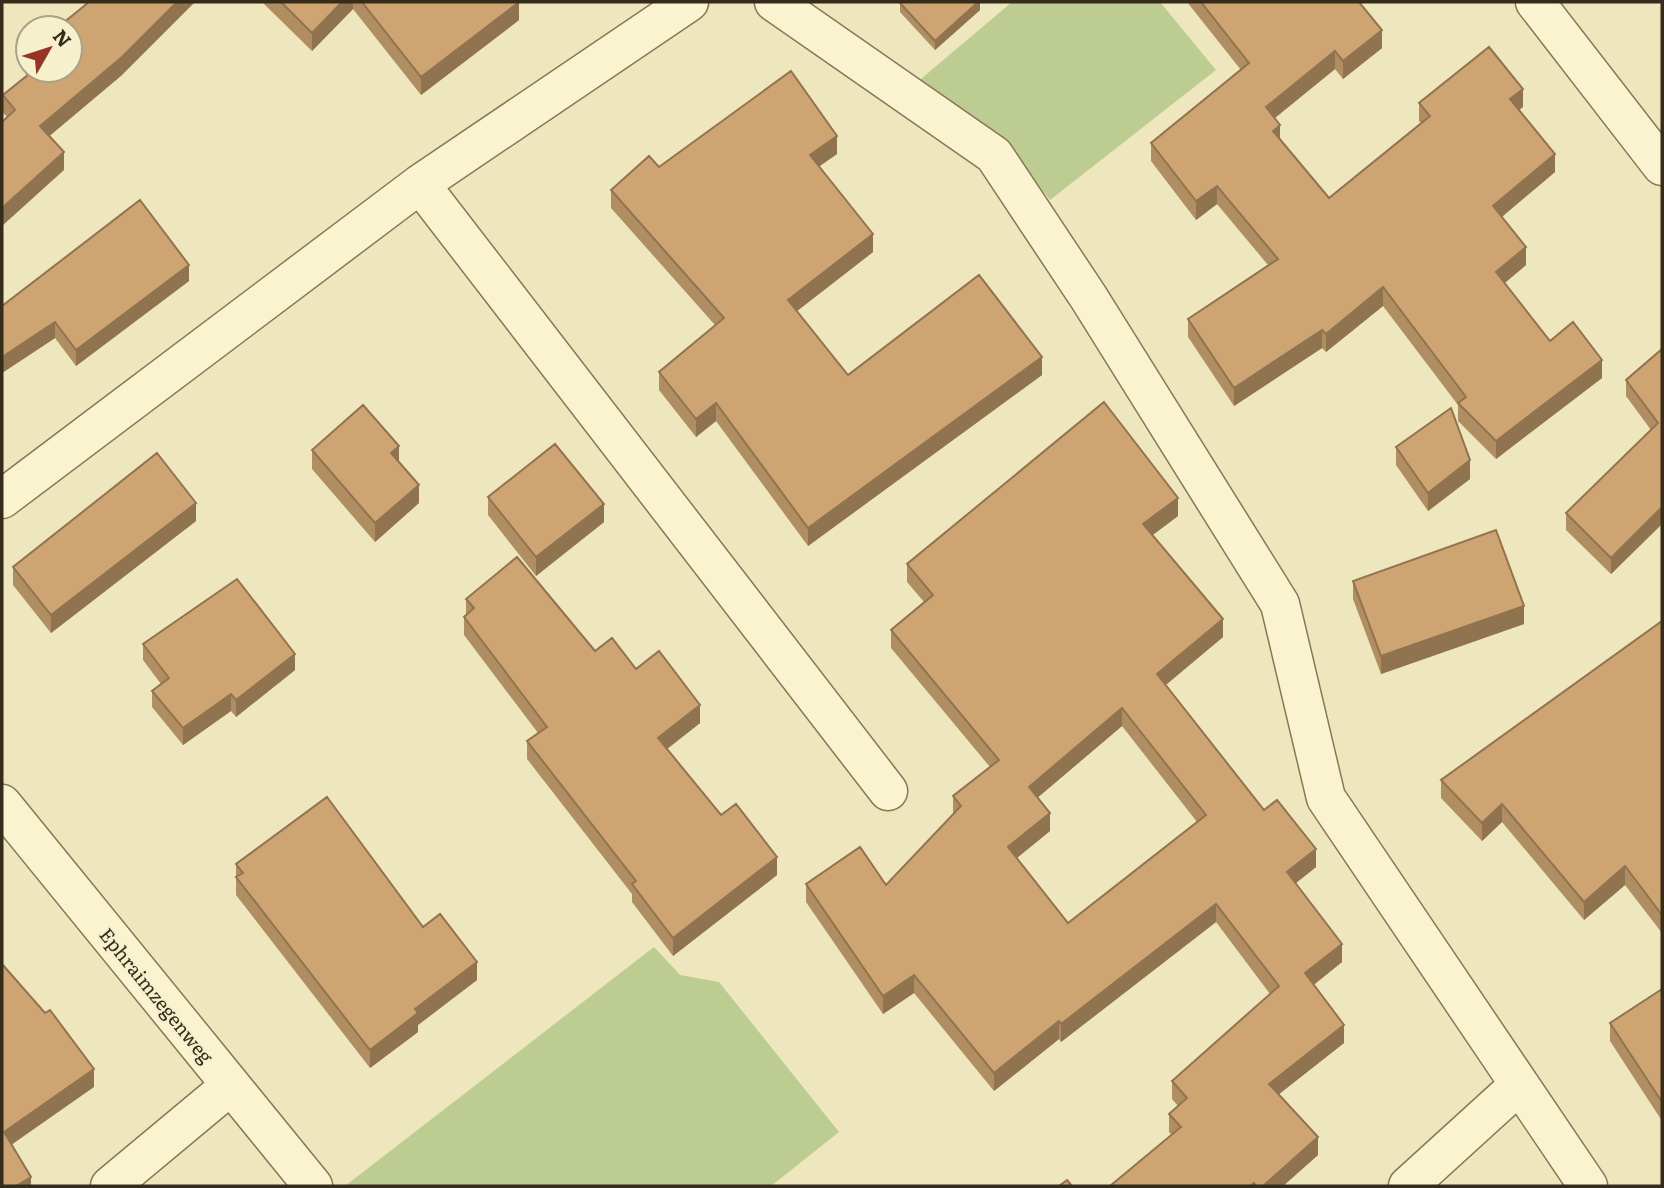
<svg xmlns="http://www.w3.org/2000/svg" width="1664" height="1188" viewBox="0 0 1664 1188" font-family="Literata,serif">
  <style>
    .green { fill: #bdcc91 }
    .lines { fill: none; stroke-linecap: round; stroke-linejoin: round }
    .street-casing { stroke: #877756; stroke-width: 41 }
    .street { stroke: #f9f3d0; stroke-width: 38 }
    .wall { fill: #b18e62; fill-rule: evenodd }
    .shaded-wall { fill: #907450 }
    .building { fill: #cea572; stroke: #907450; stroke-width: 2; fill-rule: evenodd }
    .labels { text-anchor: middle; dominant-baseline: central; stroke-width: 5; stroke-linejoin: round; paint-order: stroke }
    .street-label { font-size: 19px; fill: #352c1b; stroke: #f6f0cd }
  </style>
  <rect width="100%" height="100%" fill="#eee7bd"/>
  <!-- green -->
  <path class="green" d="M1012,2H1160L1216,70L1050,200L1001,137L915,84Z
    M654,947L680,975L719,982L839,1132L771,1186H345Z"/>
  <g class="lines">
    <defs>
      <path id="street" d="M774,2L994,155L1089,298L1280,604L1326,798L1588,1186
        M1535,2L1662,166
        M420,184L888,791
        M2,499L420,184L689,2
        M2,804L313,1186
        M110,1186L230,1086
        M1408,1186L1519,1085"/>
    </defs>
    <!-- street casing -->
    <use href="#street" class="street-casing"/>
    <!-- street -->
    <use href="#street" class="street"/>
  </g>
  <!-- wall -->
  <path class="wall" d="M262,2H518L519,20L421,95L353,9L312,51Z
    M980,2V10L935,50L900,12V3Z
    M1187,2H1359L1382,48L1343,79L1335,69L1275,118L1280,140L1329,198L1421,123L1419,121V103L1523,107L1519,110L1555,172L1502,217L1526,265L1505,283L1550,341L1602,378L1496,459L1458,421V405L1383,306L1326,352L1322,348L1234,406L1188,337V319L1268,265L1217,204L1196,220L1151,161V143L1241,70Z
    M28,52V70H70L122,75L49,136L64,170L3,113V95L27,76L25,73V55Z
    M837,154L819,166L873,252L797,311L848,375H1042L808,546L716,421L696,437L659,390V372L715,325L611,208V190L659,167Z
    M189,281L76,366L55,338L2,373V306Z
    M1662,349V524L1611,574L1566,530V513L1651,430L1626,396V380Z
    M1396,447L1470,479L1428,511L1396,465Z
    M312,450L399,462L419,503L375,542L312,469Z
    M488,497L604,522L536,576L488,515Z
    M1178,516L1153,535L1223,637L1166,685L1264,810L1316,867L1296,883L1342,962L1313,985L1344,1043L1279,1094L1318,1155L1283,1186H1110L1172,1135L1169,1132V1114L1178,1106L1172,1099V1081L1270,994L1216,922L1061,1042L1059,1039L994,1091L914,993L883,1014L806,902V884L886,885L953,815V796L990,767L891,648V630L924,602L907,582V564ZM1122,726L1197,822L1068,923L1017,858L1050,831L1038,797Z
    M196,521L51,633L13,585V567Z
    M1353,581L1524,624L1381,674L1353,599Z
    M466,599L595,651L636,669L700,723L667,749L721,815L777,875L673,956L632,902V894L527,759V741L538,733L464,635V617L466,615Z
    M1662,621V933L1625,885L1584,920L1502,822L1482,841L1441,798V780Z
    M143,644L295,670L236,717L231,711L183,745L152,707V691L161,684L143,660Z
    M236,864L423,927L477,980L418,1025V1032L370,1068L236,895Z
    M1662,989V1121L1610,1041V1023Z"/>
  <!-- shaded-wall -->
  <path class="shaded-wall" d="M177,2H195L122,75L40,144V126Z
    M342,2H353V9L312,51V33Z
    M519,2V20L421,95V77Z
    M978,2H980V10L935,50V41Z
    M1382,30V48L1343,79V61Z
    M1335,51V69L1266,125V107Z
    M1523,89V107L1510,117V99Z
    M1280,125V143L1273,131Z
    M837,136V154L810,173V155Z
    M64,152V170L2,226V208Z
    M1555,154V172L1493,224V206Z
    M1217,186V204L1196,220V201Z
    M873,234V252L788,318V300Z
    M1526,247V265L1496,290V272Z
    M189,265V281L76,366V350Z
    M1383,287V306L1326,352V334Z
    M55,322V338L2,373V357Z
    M1322,330V348L1234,406V388Z
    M1042,357V375L808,546V528Z
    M1602,360V378L1496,459V441Z
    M716,403V421L696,437V419Z
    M399,446V464L391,453Z
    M1470,460V479L1428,511V493Z
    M419,485V503L375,542V523Z
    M1178,498V516L1143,542V524Z
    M196,503V521L51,633V615Z
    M604,504V522L536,576V557Z
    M1662,507V524L1611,574V558Z
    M1524,606V624L1381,674V656Z
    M1223,619V637L1157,692V674Z
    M295,654V670L236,717V700Z
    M231,694V711L183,745V728Z
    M700,705V723L658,756V738Z
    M1122,708V726L1029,805V787Z
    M1502,804V822L1482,841V823Z
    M1050,813V831L1008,865V847Z
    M1316,849V867L1287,890V872Z
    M777,857V875L673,956V938Z
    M1625,866V885L1584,920V902Z
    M1216,904V922L1061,1042V1024Z
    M1342,944V962L1305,992V973Z
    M477,962V980L418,1025V1032L370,1068V1050L415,1009Z
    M914,975V993L883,1014V996Z
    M1059,1021V1039L994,1091V1073Z
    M1344,1025V1043L1269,1102V1084Z
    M94,1069V1087L4,1150V1132Z
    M1318,1137V1155L1283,1186H1263Z
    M31,1177V1186H16Z"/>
  <!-- building -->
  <path class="building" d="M89,2H177L122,57L40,126L64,152L2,208V122L15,110L3,95L34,70H70V28H57Z
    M281,2H342L312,33Z
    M362,2H519L421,77Z
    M901,2H978L935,41L900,3Z
    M1201,2H1359L1382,30L1343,61L1335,51L1266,107L1280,125L1273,131L1329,198L1430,116L1419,103L1489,47L1523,89L1510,99L1555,154L1493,206L1526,247L1496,272L1550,341L1573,322L1602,360L1496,441L1458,403L1466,397L1383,287L1326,334L1322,330L1234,388L1188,319L1278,259L1217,186L1196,201L1151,143L1249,63Z
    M791,71L837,136L810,155L873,234L788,300L848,375L979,275L1042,357L808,528L716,403L696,419L659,372L724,318L611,190L649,156L659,167Z
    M140,200L189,265L76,350L55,322L2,357V306Z
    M1662,349V507L1611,558L1566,513L1658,423L1626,380Z
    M1104,402L1178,498L1143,524L1223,619L1157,674L1264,810L1277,800L1316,849L1287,872L1342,944L1305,973L1344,1025L1269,1084L1318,1137L1263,1186H1256L1254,1183L1250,1186H1110L1181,1127L1169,1114L1187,1098L1172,1081L1279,986L1216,904L1061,1024L1059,1021L994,1073L914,975L883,996L806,884L860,847L886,885L961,806L953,796L999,760L891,630L933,595L907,564ZM1122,708L1206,815L1068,923L1008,847L1050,813L1029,787Z
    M363,405L399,446L391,453L419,485L375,523L312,450Z
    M1451,408L1470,460L1428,493L1396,447Z
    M555,444L604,504L536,557L488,497Z
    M157,453L196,503L51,615L13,567Z
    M1496,530L1524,606L1381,656L1353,581Z
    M517,557L595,651L612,638L636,669L659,651L700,705L658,738L721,815L736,804L777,857L673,938L632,884L636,881L527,741L547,727L464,617L474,608L466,599Z
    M237,579L295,654L236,700L231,694L183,728L152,691L169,678L143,644Z
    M1662,621V915L1625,866L1584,902L1502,804L1482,823L1441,780Z
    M327,797L423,927L440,914L477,962L415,1009L418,1013L370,1050L236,877L243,873L236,864Z
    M2,964L45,1013L50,1010L94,1069L4,1132L31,1177L16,1186H2Z
    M1662,989V1102L1610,1023Z
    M1067,1180L1072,1186H1059Z"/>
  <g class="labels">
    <!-- street labels -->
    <g class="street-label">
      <text transform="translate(157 995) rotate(51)">Ephraimzegenweg</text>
    </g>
  </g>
  <!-- border -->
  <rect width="1664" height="1188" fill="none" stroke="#352c1b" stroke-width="7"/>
  <!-- north arrow -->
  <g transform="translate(49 49) rotate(51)"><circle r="33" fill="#f6f0cd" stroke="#a9a286" stroke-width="2"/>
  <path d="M0-5L12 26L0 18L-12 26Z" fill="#973525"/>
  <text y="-10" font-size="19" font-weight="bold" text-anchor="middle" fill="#352c1b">N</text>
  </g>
</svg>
